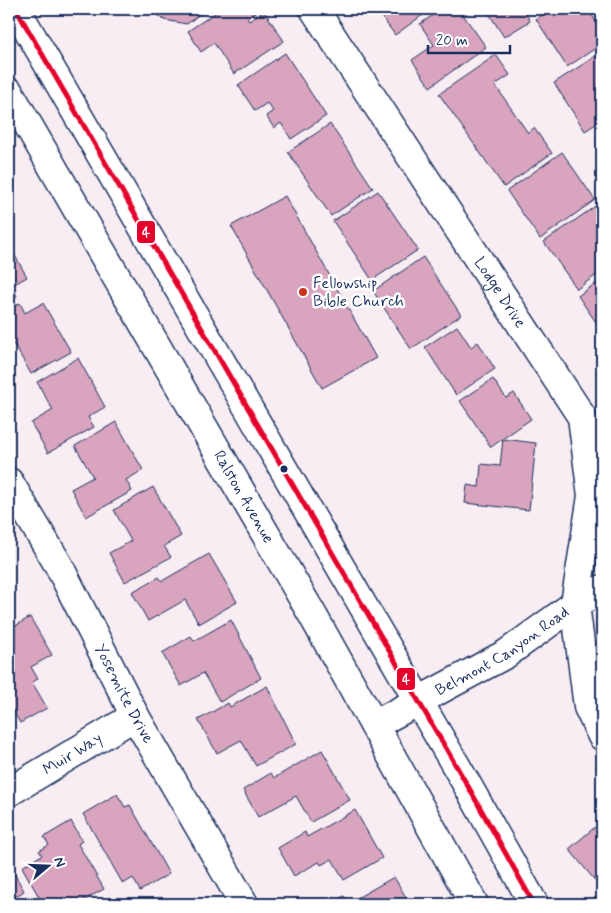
<svg xmlns="http://www.w3.org/2000/svg" width="611" height="913" viewBox="0 0 611 913" font-family="Mynerve,sans-serif">
  <style>
    .building { fill: #d8a4be; stroke: #1b2f5e }
    .lines { fill: none; stroke-linecap: round; stroke-linejoin: round }
    .minor-casing { stroke: #1b2f5e; stroke-width: 31 }
    .secondary-casing { stroke: #1b2f5e; stroke-width: 31 }
    .minor { stroke: #fff; stroke-width: 28 }
    .secondary { stroke: #fff; stroke-width: 28 }
    .bus-1-casing { stroke: #fff; stroke-width: 9 }
    .bus-1 { stroke: #e4002b; stroke-width: 5 }
    .poi-dot { fill: #c8321e; stroke: #fff; stroke-width: 2 }
    .bus-dot { fill: #1b2f5e; stroke: #fff; stroke-width: 2 }
    .labels { text-anchor: middle; dominant-baseline: central; stroke-width: 5; stroke-linejoin: round; paint-order: stroke }
    .poi-label { font-size: 16px; fill: #1b2f5e; stroke: #fff; text-anchor: start }
    .street-label { font-size: 16px; fill: #1b2f5e; stroke: #fff }
    .line-badge { stroke: #fff; stroke-width: 2 }
    .badge-label { font-size: 14px; text-anchor: middle; font-weight: bold; fill: #fff }
  </style>
  <rect width="100%" height="100%" fill="#f7edf2"/>
  <filter id="ink" filterUnits="userSpaceOnUse"><feTurbulence type="fractalNoise" baseFrequency=".02" numOctaves="2"/><feDisplacementMap in="SourceGraphic" scale="10" xChannelSelector="R" yChannelSelector="G"/><feConvolveMatrix kernelMatrix="1 2 1 2 8 2 1 2 1" color-interpolation-filters="sRGB"/></filter>
  <g filter="url(#ink)">
    <!-- building -->
    <path class="building" d="M151,9H206L187,24L164,20Z
      M221,9H260L247,18L249,21L264,11L284,41L234,74L214,43L201,52L188,31Z
      M376,9H431L395,35Z
      M442,9H459L486,47L430,87L412,60L434,45L420,24Z
      M486,9H523L530,21L504,37Z
      M552,9H581L585,15L590,12L602,31V44L567,67L536,19Z
      M602,52V120L585,131L554,83Z
      M285,53L326,116L291,139L281,123L274,128L266,116L273,111L267,103L255,111L238,85Z
      M496,55L510,75L495,85L528,133L534,128L552,153L504,187L439,94Z
      M330,124L373,188L331,216L288,152Z
      M562,152L595,200L540,239L507,191Z
      M378,191L418,250L372,280L333,221Z
      M285,196L376,358L322,388L231,226Z
      M597,205L602,212V271L577,289L544,242Z
      M9,245L27,277L11,286L17,296L9,301Z
      M423,257L461,315L411,349L373,291Z
      M602,279V331L578,296Z
      M20,303L25,313L43,303L71,352L31,374L14,344L9,347V310Z
      M457,326L471,347L478,342L495,369L456,395L425,347Z
      M78,358L105,407L88,417L94,427L48,453L31,423L53,410L37,382Z
      M493,379L506,398L514,393L531,419L491,447L460,401Z
      M116,422L143,470L126,480L132,491L86,517L71,489L93,477L75,446Z
      M503,439L536,443L529,510L465,503L467,485L479,487L481,464L500,466Z
      M153,487L181,536L164,546L171,557L125,582L109,553L131,541L114,510Z
      M209,554L237,602L199,624L185,600L148,621L132,592L159,577L162,581Z
      M30,617L52,655L31,667L38,679L32,682L47,708L20,723L9,703V630Z
      M231,620L261,678L220,702L203,673L181,686L162,653L191,636L194,641Z
      M267,686L296,744L256,766L241,740L217,753L198,720L228,703L230,707Z
      M9,719L14,728L9,732Z
      M322,750L350,800L311,822L296,796L258,817L243,790L271,773L274,778Z
      M117,794L125,807L130,805L169,874L140,891L133,878L123,884L83,814Z
      M355,810L382,858L344,880L332,859L321,865L319,862L294,876L278,848L305,832L307,837Z
      M71,821L82,841L78,844L104,889L77,904H43L22,867L42,855L39,851L49,845L44,837Z
      M601,822L602,823V889L569,849Z
      M9,864L24,891L12,899L15,904H9Z
      M394,877L410,904H330L344,896L348,903Z"/>
    <g class="lines">
      <defs>
        <g id="minor">
          <path id="s1" d="M314,9L582,417L592,496L575,604L588,707L602,736"/>
          <path id="s2" d="M9,482L58,564L135,716L244,904"/>
          <path id="s3" d="M374,725L506,654L575,604L602,589"/>
          <path id="s4" d="M9,792L135,716"/>
        </g>
        <g id="secondary">
          <path d="M16,9L469,788L534,904"/>
          <path id="s5" d="M9,92L312,614L474,904"/>
        </g>
      </defs>
      <!-- minor casing -->
      <use href="#minor" class="minor-casing"/>
      <!-- secondary casing -->
      <use href="#secondary" class="secondary-casing"/>
      <!-- minor -->
      <use href="#minor" class="minor"/>
      <!-- secondary -->
      <use href="#secondary" class="secondary"/>
      <defs>
        <path id="bus-1" d="M16,9L469,788L534,904"/>
      </defs>
      <!-- bus-1 casing -->
      <use href="#bus-1" class="bus-1-casing"/>
      <!-- bus-1 -->
      <use href="#bus-1" class="bus-1"/>
    </g>
  </g>
  <!-- markers -->
  <circle class="poi-dot" cx="303" cy="292" r="5"/>
  <circle class="bus-dot" cx="284" cy="469" r="4.5"/>
  <g class="labels">
    <!-- poi labels -->
    <g class="poi-label">
      <text x="313" y="283">Fellowship<tspan x="313" dy="18">Bible Church</tspan></text>
    </g>
    <!-- street labels -->
    <g class="street-label">
      <text stroke="none"><textPath href="#s1" startOffset="339">Lodge Drive</textPath></text>
      <text stroke="none"><textPath href="#s5" startOffset="468">Ralston Avenue</textPath></text>
      <text stroke="none"><textPath href="#s3" startOffset="148">Belmont Canyon Road</textPath></text>
      <text stroke="none"><textPath href="#s2" startOffset="241">Yosemite Drive</textPath></text>
      <text stroke="none"><textPath href="#s4" startOffset="74">Muir Way</textPath></text>
    </g>
  </g>
  <g class="line-badge">
    <rect x="136" y="220" width="20" height="24" rx="5" fill="#e4002b"/>
    <rect x="396" y="667" width="20" height="24" rx="5" fill="#e4002b"/>
  </g>
  <g class="badge-label">
    <text x="146" y="237">4</text>
    <text x="406" y="684">4</text>
  </g>
  <!-- margin -->
  <rect width="611" height="913" fill="none" stroke="#fff" stroke-width="30"/>
  <rect x="15" y="15" width="581" height="883" fill="none" stroke="#1b2f5e" stroke-width="2" filter="url(#ink)"/>
  <!-- north arrow -->
  <g transform="translate(48 866) rotate(71)" stroke="#ffffff" stroke-width="4" paint-order="stroke">
  <path d="M0-4L9 19L0 12L-9 19Z" fill="#1b2f5e"/>
  <text y="-8" font-size="14" font-weight="bold" text-anchor="middle" fill="#1b2f5e">N</text>
  </g>
  <!-- scale -->
  <path d="M428 45v8h82v-8" fill="none" stroke="#1b2f5e" stroke-width="2.5"/>
  <text x="436" y="45" font-size="15" fill="#1b2f5e" stroke="#ffffff" stroke-width="4" paint-order="stroke">20 m</text>
</svg>
